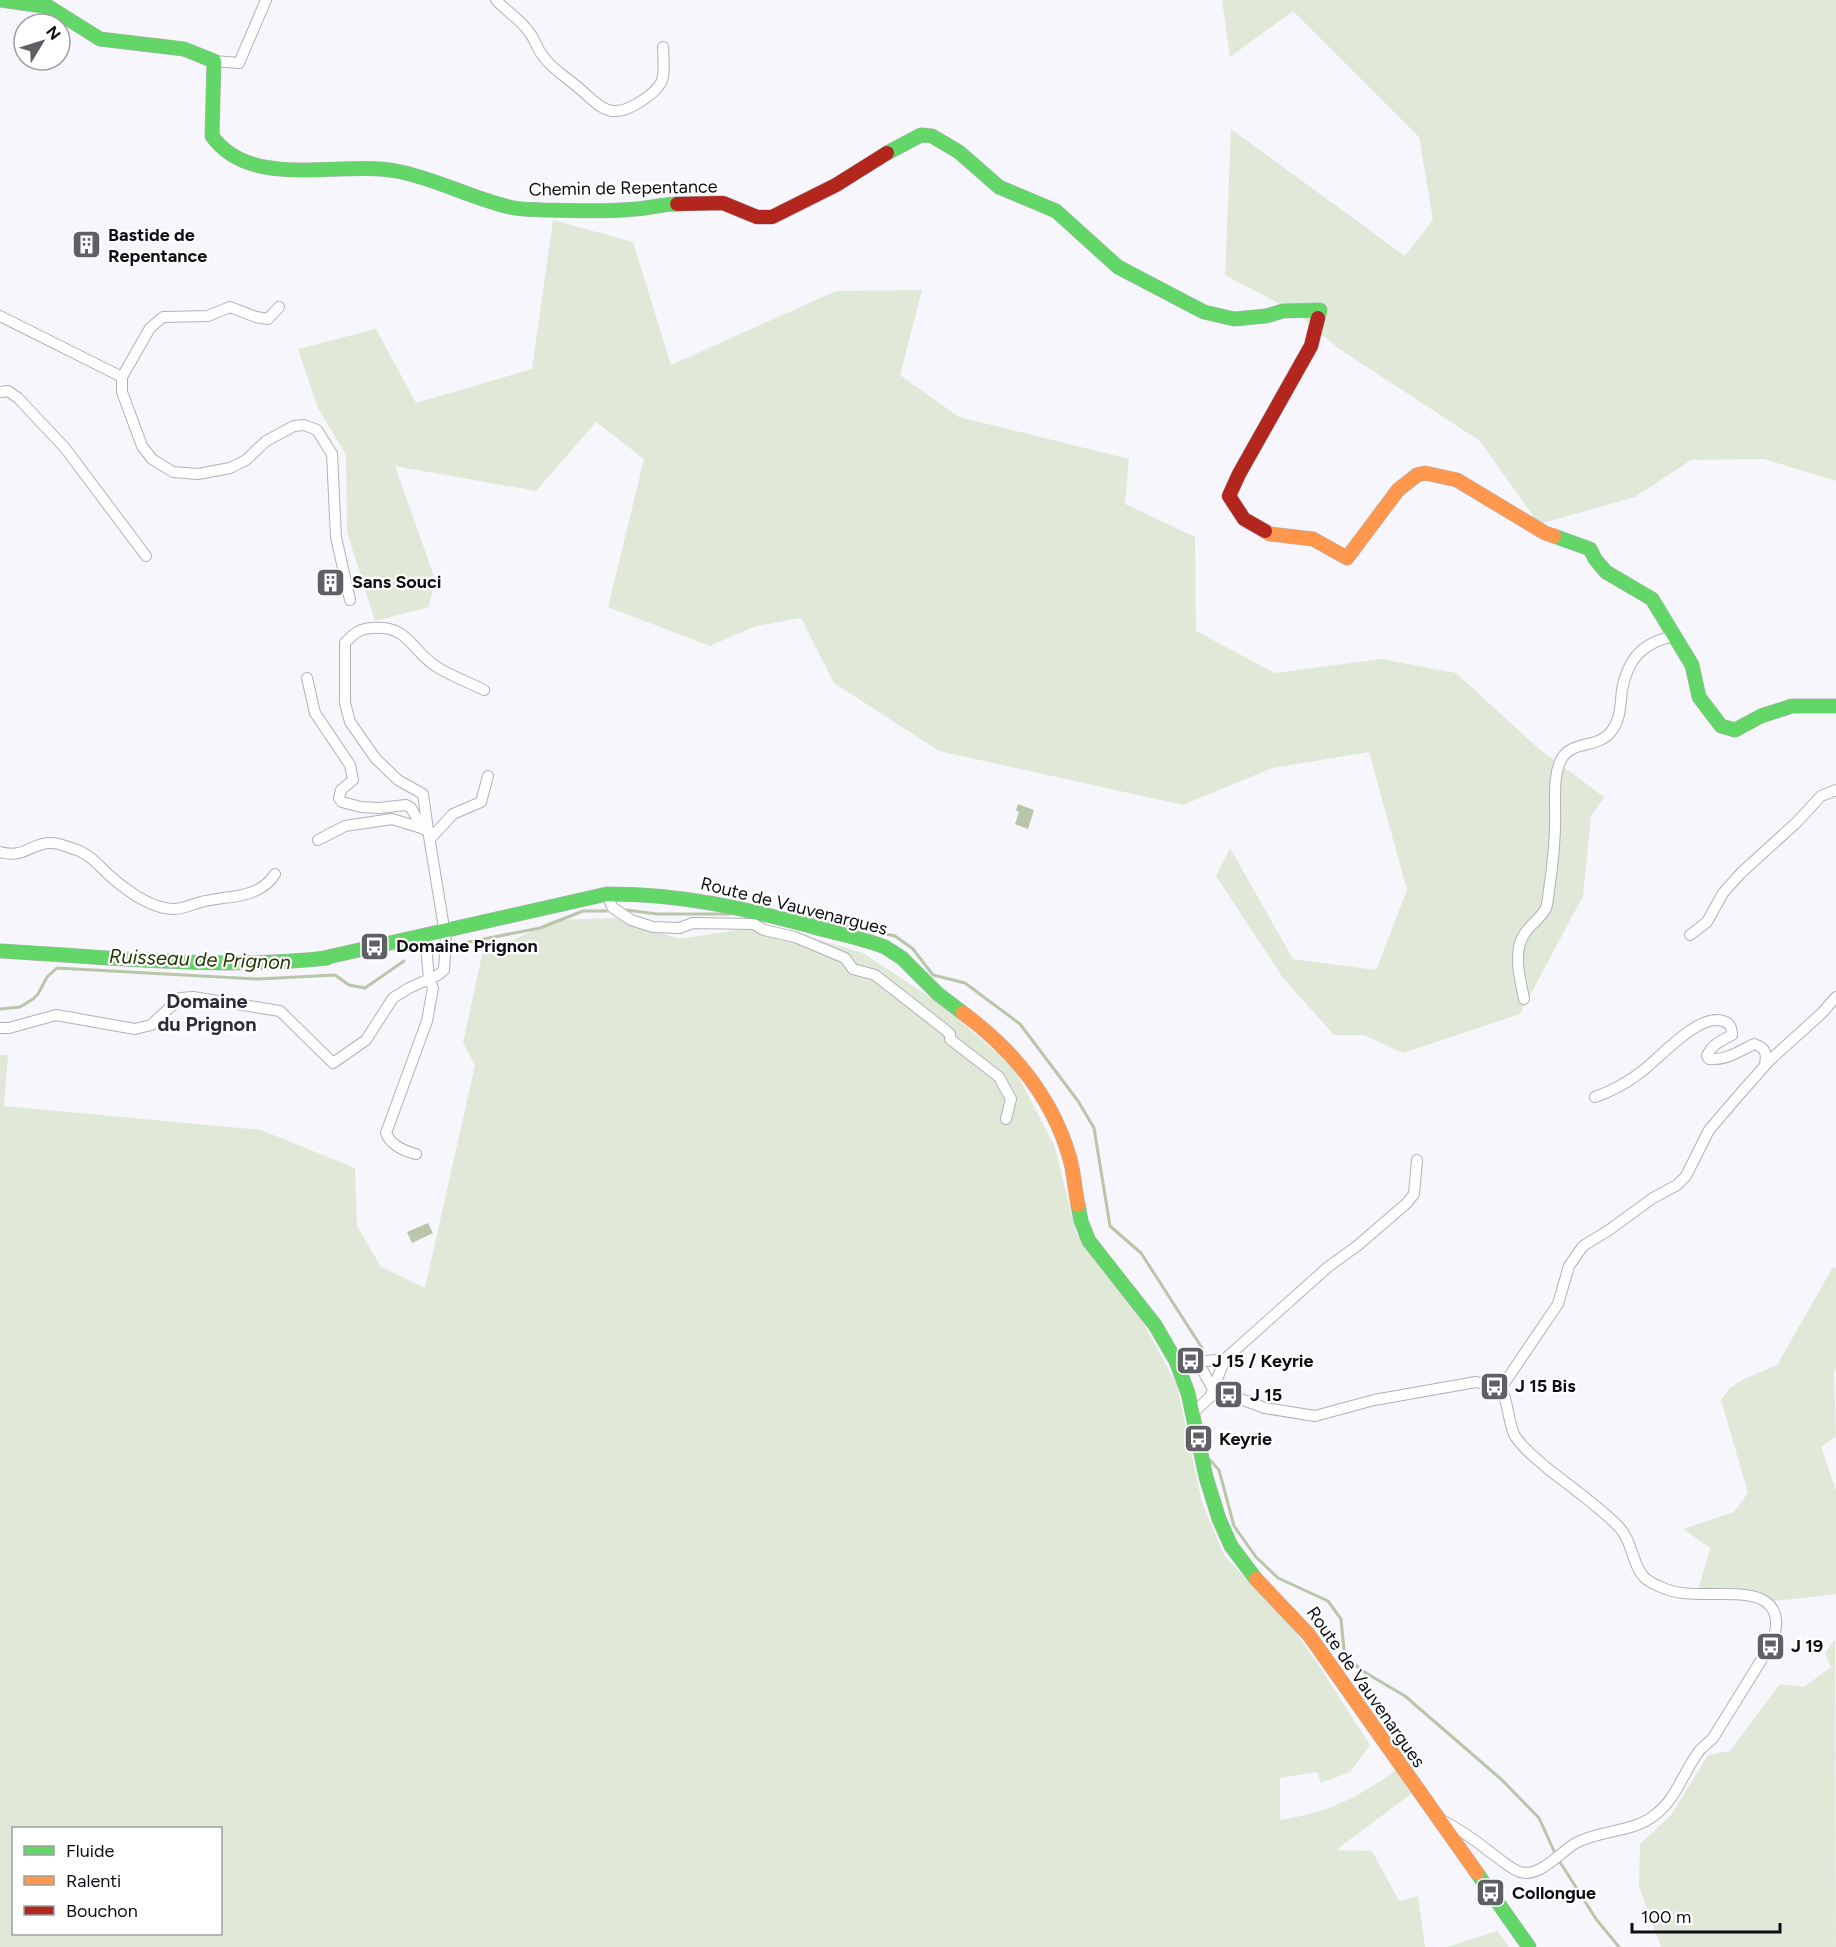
<svg xmlns="http://www.w3.org/2000/svg" width="1836" height="1947" viewBox="0 0 1836 1947" font-family="Figtree,sans-serif">
  <style>
    .green { fill: #e0e9d7; fill-rule: evenodd }
    .water { fill: #b9c6a9 }
    .lines { fill: none; stroke-linecap: round; stroke-linejoin: round }
    .stream { stroke: #b9c6a9; stroke-width: 3 }
    .street-casing { stroke: #b1b1b7; stroke-width: 12 }
    .fast-casing { stroke: #b1b1b7; stroke-width: 15 }
    .slow-casing { stroke: #b1b1b7; stroke-width: 15 }
    .jam-casing { stroke: #b1b1b7; stroke-width: 15 }
    .street { stroke: #fefeff; stroke-width: 10 }
    .fast { stroke: #63d668; stroke-width: 14 }
    .slow { stroke: #ff974d; stroke-width: 14 }
    .jam { stroke: #b3261e; stroke-width: 14 }
    .labels { text-anchor: middle; dominant-baseline: central; stroke-width: 4.5; stroke-linejoin: round; paint-order: stroke }
    .street-label { font-size: 18px; fill: #0e0f15; stroke: #fff }
    .poi-label { font-size: 18px; font-weight: bold; fill: #0e0f15; stroke: #fff; text-anchor: start }
    .water-label { font-size: 20px; font-style: italic; fill: #253503; stroke: #fff }
    .neighbourhood-label { font-size: 20px; font-weight: bold; fill: #2c2c3b; stroke: #fff }
  </style>
  <rect width="100%" height="100%" fill="#f6f6fc"/>
  <!-- green -->
  <path class="green" d="M1222,0H1836V481L1764,459L1691,460L1635,497L1539,524L1480,441L1338,348L1295,312L1225,275L1231,129L1405,256L1433,220L1419,137L1293,11L1230,57Z
    M553,220L633,242L671,365L836,291L922,290L900,375L959,417L1129,459L1125,504L1195,537L1196,631L1275,673L1381,659L1456,673L1538,748L1604,797L1591,816L1583,896L1520,1014L1403,1053L1364,1035H1334L1283,978L1216,876L1230,848L1293,959L1376,970L1407,890L1369,752L1272,768L1183,805L939,751L834,683L801,618L756,626L710,646L608,607L644,459L596,422L536,491L395,466L435,579L429,607L375,621L347,532L346,455L318,408L298,349L376,329L416,403L532,369Z
    M616,918L679,939L769,925L863,953L942,1005L1014,1068L1055,1147L1076,1233L1133,1304L1177,1385L1202,1503L1225,1557L1286,1619L1316,1661L1370,1745L1350,1772L1321,1783L1317,1772L1280,1778V1820C1327,1813 1358,1798 1396,1770L1411,1794L1336,1850L1372,1851L1399,1901L1418,1896L1425,1947H0V1055H8L4,1106L261,1130L355,1168L357,1226L381,1267L425,1288L475,1065L463,1043L482,955L555,920ZM14,1828H220V1934H14Z
    M1833,1267L1836,1269V1369L1834,1371L1836,1436L1821,1447L1836,1490V1594L1775,1601L1759,1595L1698,1591L1710,1548L1683,1529L1734,1512L1748,1493L1721,1400L1729,1389L1742,1380L1777,1365Z
    M1835,1639L1836,1947H1661L1639,1886L1640,1844L1671,1815L1708,1755L1730,1751L1780,1684L1804,1687L1831,1667L1825,1653Z
    M1497,1931L1509,1947H1447Z"/>
  <!-- water -->
  <path class="water" d="M1018,804L1034,810L1028,829L1015,824L1019,812L1016,810Z
    M428,1223L433,1233L412,1243L407,1232Z"/>
  <g class="lines">
    <!-- stream -->
    <path class="stream" d="M626,910L657,914H730
      M792,914L895,936L913,949L933,975L965,983L1020,1024L1078,1101L1094,1128L1110,1226L1141,1253L1202,1348
      M453,945L540,928L583,911H606
      M0,1009L20,1007L33,999L38,994L47,977L57,968L258,979L335,975L349,985L365,988L404,961
      M1208,1458L1219,1470L1234,1526L1256,1557L1278,1578L1328,1601L1341,1619L1344,1650L1350,1661L1366,1673L1405,1696L1502,1780L1539,1818L1554,1851
      M1560,1862L1596,1919L1619,1947"/>
    <defs>
      <path id="street" d="M496,0C506,11 521,20 529,32C535,39 537,49 543,56C551,68 563,75 574,84C599,104 607,123 640,102C668,84 664,78 663,47
        M214,61L239,63L266,0
        M279,307L268,319L256,317L230,307L208,316L163,317L150,328L122,377V392L142,446L152,459L173,472L198,474L230,468L246,460L266,441L294,426L304,425L317,430L332,454L336,537L350,600
        M0,316L122,377
        M0,392L8,391L18,398L65,448L146,556
        M307,678L315,713L350,765L353,780L341,790L339,798L342,802L361,807L379,808L406,805L411,808L423,829
        M428,830L423,794L398,780L376,759L350,722L345,703V643C353,634 360,628 373,628C409,625 411,651 437,667C451,676 468,682 484,690
        M430,839L453,814L481,802L488,776
        M0,852C26,859 31,842 52,843C59,843 67,847 74,849C89,853 99,866 110,876C126,890 152,909 174,909C183,909 193,904 201,902C208,900 216,899 223,898C243,896 264,892 275,874
        M607,894L612,907L631,920L653,927L679,928L693,923L754,924L764,930L795,937L845,958L853,969L875,975L943,1028L950,1034V1039L999,1077L1011,1099L1006,1119
        M1690,935L1707,922L1723,893L1741,873L1797,822L1821,796L1836,790
        M1524,999C1520,978 1512,951 1525,933C1531,924 1542,917 1546,908C1548,903 1548,895 1549,890C1553,863 1556,835 1555,808C1555,792 1554,772 1562,758C1572,741 1597,748 1610,733C1621,720 1620,706 1622,690C1628,658 1643,642 1675,636
        M0,1028H9L56,1015L135,1029L151,1025L180,998L193,997L280,1011L333,1063L366,1040L393,998L409,988L438,975L444,970L446,940L428,830L392,819L345,826L318,840
        M1595,1097C1612,1091 1627,1083 1641,1072C1660,1058 1698,1013 1723,1021C1730,1023 1732,1027 1732,1035C1722,1040 1711,1045 1707,1056L1709,1059C1725,1061 1740,1051 1754,1044C1766,1048 1767,1053 1765,1065
        M416,1154C404,1151 391,1146 386,1133L427,1021L433,988L429,979L426,945L439,934
        M1176,1359L1198,1362L1225,1359
        M1198,1362L1213,1389L1265,1408L1315,1416L1374,1400L1476,1382L1501,1388
        M1501,1388L1558,1304L1569,1266L1583,1246L1609,1230L1653,1198L1677,1185L1686,1176L1709,1130L1739,1095L1770,1060L1822,1013L1836,997
        M1193,1413L1210,1397L1225,1359L1328,1267L1357,1246L1407,1203L1414,1194L1417,1160
        M1440,1819C1459,1829 1474,1839 1490,1852C1499,1858 1510,1869 1520,1872C1540,1878 1560,1852 1576,1843C1601,1829 1634,1833 1656,1814C1677,1798 1684,1770 1700,1750C1704,1746 1709,1742 1713,1738L1770,1646C1778,1631 1781,1608 1761,1599C1735,1588 1689,1601 1661,1587C1656,1585 1649,1582 1645,1578C1632,1566 1633,1541 1618,1526C1597,1505 1571,1487 1547,1468C1536,1458 1523,1449 1515,1436C1508,1424 1509,1403 1501,1388"/>
      <path id="fast" d="M0,0L49,7L100,39L184,49L214,61L212,136C251,191 340,160 396,171C436,178 474,200 514,208C524,210 535,209 545,210C575,211 606,212 636,209C650,208 663,204 677,204
        M887,153L921,135L932,136L959,152L999,187L1056,211L1118,267L1204,312L1234,319L1266,316L1283,311L1320,310L1318,318
        M1554,536L1590,549L1595,559L1606,572L1652,599L1692,665L1699,697L1721,726L1735,730L1761,716L1792,706H1836
        M0,951C109,957 219,970 327,958
        M319,959L607,894C682,894 743,908 814,927C838,934 862,938 885,947L902,958L938,994L963,1013
        M1078,1205L1081,1221L1089,1241L1155,1325L1176,1361L1188,1393L1206,1477L1219,1519L1231,1546L1256,1579
        M1477,1873L1529,1947"/>
      <path id="slow" d="M1265,531L1270,534L1313,539L1347,558L1398,490L1417,475L1425,473L1457,480L1545,533L1554,536
        M963,1013C1013,1050 1053,1098 1070,1159C1074,1174 1075,1190 1078,1205
        M1256,1579L1309,1635L1477,1873"/>
      <path id="jam" d="M677,204L723,203L757,217H772L836,185L887,153
        M1265,531L1244,519L1229,496L1239,474L1311,346L1318,318"/>
    </defs>
    <!-- street casing -->
    <use href="#street" class="street-casing"/>
    <!-- fast casing -->
    <use href="#fast" class="fast-casing"/>
    <!-- slow casing -->
    <use href="#slow" class="slow-casing"/>
    <!-- jam casing -->
    <use href="#jam" class="jam-casing"/>
    <!-- street -->
    <use href="#street" class="street"/>
    <!-- fast -->
    <use href="#fast" class="fast"/>
    <!-- slow -->
    <use href="#slow" class="slow"/>
    <!-- jam -->
    <use href="#jam" class="jam"/>
  </g>
  <!-- icons -->
  <defs>
    <symbol id="building-square" viewBox="-11 -11 22 22"><rect x="-9" y="-9" width="18" height="18" rx="4" fill="#5f6066" stroke="#fff"/><path d="M-4-6H4V6H1V3H-1V6H-4ZM-2.5-4.3h1.7v1.8h-1.7ZM.8-4.3h1.7v1.8H.8ZM-2.5-1h1.7V.8h-1.7ZM.8-1h1.7V.8H.8Z" fill="#fff"/></symbol>
    <symbol id="bus-square" viewBox="-11 -11 22 22"><rect x="-9" y="-9" width="18" height="18" rx="4" fill="#5f6066" stroke="#fff"/><path d="M-5-6H5V4H4V6H2V4H-2V6H-4V4H-5ZM-3.5-4V0h7V-4ZM-3.5 1.2v1.5H-2V1.2ZM2 1.2v1.5H3.5V1.2Z" fill="#fff"/></symbol>
  </defs>
  <g fill-rule="evenodd">
    <use href="#building-square" x="70" y="228" width="33" height="33"/>
    <use href="#building-square" x="314" y="566" width="33" height="33"/>
    <use href="#bus-square" x="358" y="930" width="33" height="33"/>
    <use href="#bus-square" x="1174" y="1344" width="33" height="33"/>
    <use href="#bus-square" x="1478" y="1370" width="33" height="33"/>
    <use href="#bus-square" x="1212" y="1378" width="33" height="33"/>
    <use href="#bus-square" x="1182" y="1422" width="33" height="33"/>
    <use href="#bus-square" x="1754" y="1630" width="33" height="33"/>
    <use href="#bus-square" x="1474" y="1876" width="33" height="33"/>
  </g>
  <g class="labels">
    <!-- street labels -->
    <g class="street-label">
      <text transform="translate(623 188) rotate(-1)">Chemin de Repentance</text>
      <text transform="translate(794 906) rotate(14)">Route de Vauvenargues</text>
      <text transform="translate(1366 1687) rotate(55)">Route de Vauvenargues</text>
    </g>
    <!-- poi labels -->
    <g class="poi-label">
      <text x="108" y="235">Bastide de<tspan x="108" dy="21">Repentance</tspan></text>
      <text x="352" y="582">Sans Souci</text>
      <text x="396" y="946">Domaine Prignon</text>
      <text x="1212" y="1361">J 15 / Keyrie</text>
      <text x="1515" y="1386">J 15 Bis</text>
      <text x="1250" y="1395">J 15</text>
      <text x="1219" y="1439">Keyrie</text>
      <text x="1791" y="1646">J 19</text>
      <text x="1512" y="1893">Collongue</text>
    </g>
    <!-- water labels -->
    <g class="water-label">
      <text transform="translate(200 959) rotate(2)">Ruisseau de Prignon</text>
    </g>
    <!-- neighbourhood labels -->
    <g class="neighbourhood-label">
      <text x="207" y="1001">Domaine<tspan x="207" dy="23">du Prignon</tspan></text>
    </g>
  </g>
  <!-- legend -->
  <rect x="12" y="1827" width="210" height="108" fill="#ffffff" stroke="#9f9fa1" stroke-width="1.5"/>
  <rect x="24" y="1846" width="30" height="9" fill="#63d668" stroke="#9f9fa1" stroke-width="1.5"/>
  <text x="66" y="1857" font-size="18" fill="#0e0f15">Fluide</text>
  <rect x="24" y="1876" width="30" height="9" fill="#ff974d" stroke="#9f9fa1" stroke-width="1.5"/>
  <text x="66" y="1887" font-size="18" fill="#0e0f15">Ralenti</text>
  <rect x="24" y="1906" width="30" height="9" fill="#b3261e" stroke="#9f9fa1" stroke-width="1.5"/>
  <text x="66" y="1917" font-size="18" fill="#0e0f15">Bouchon</text>
  <!-- north arrow -->
  <g transform="translate(42 42) rotate(52)"><circle r="28" fill="#ffffff" stroke="#9f9fa1" stroke-width="1.5"/>
  <path d="M0-4.5L10 22L0 15L-10 22Z" fill="#5f6066"/>
  <text y="-9" font-size="16" font-weight="bold" text-anchor="middle" fill="#0e0f15">N</text>
  </g>
  <!-- scale -->
  <path d="M1632 1923v9h148v-9" fill="none" stroke="#0e0f15" stroke-width="3"/>
  <text x="1641" y="1923" font-size="18" fill="#0e0f15" stroke="#ffffff" stroke-width="4.5" paint-order="stroke">100 m</text>
</svg>
